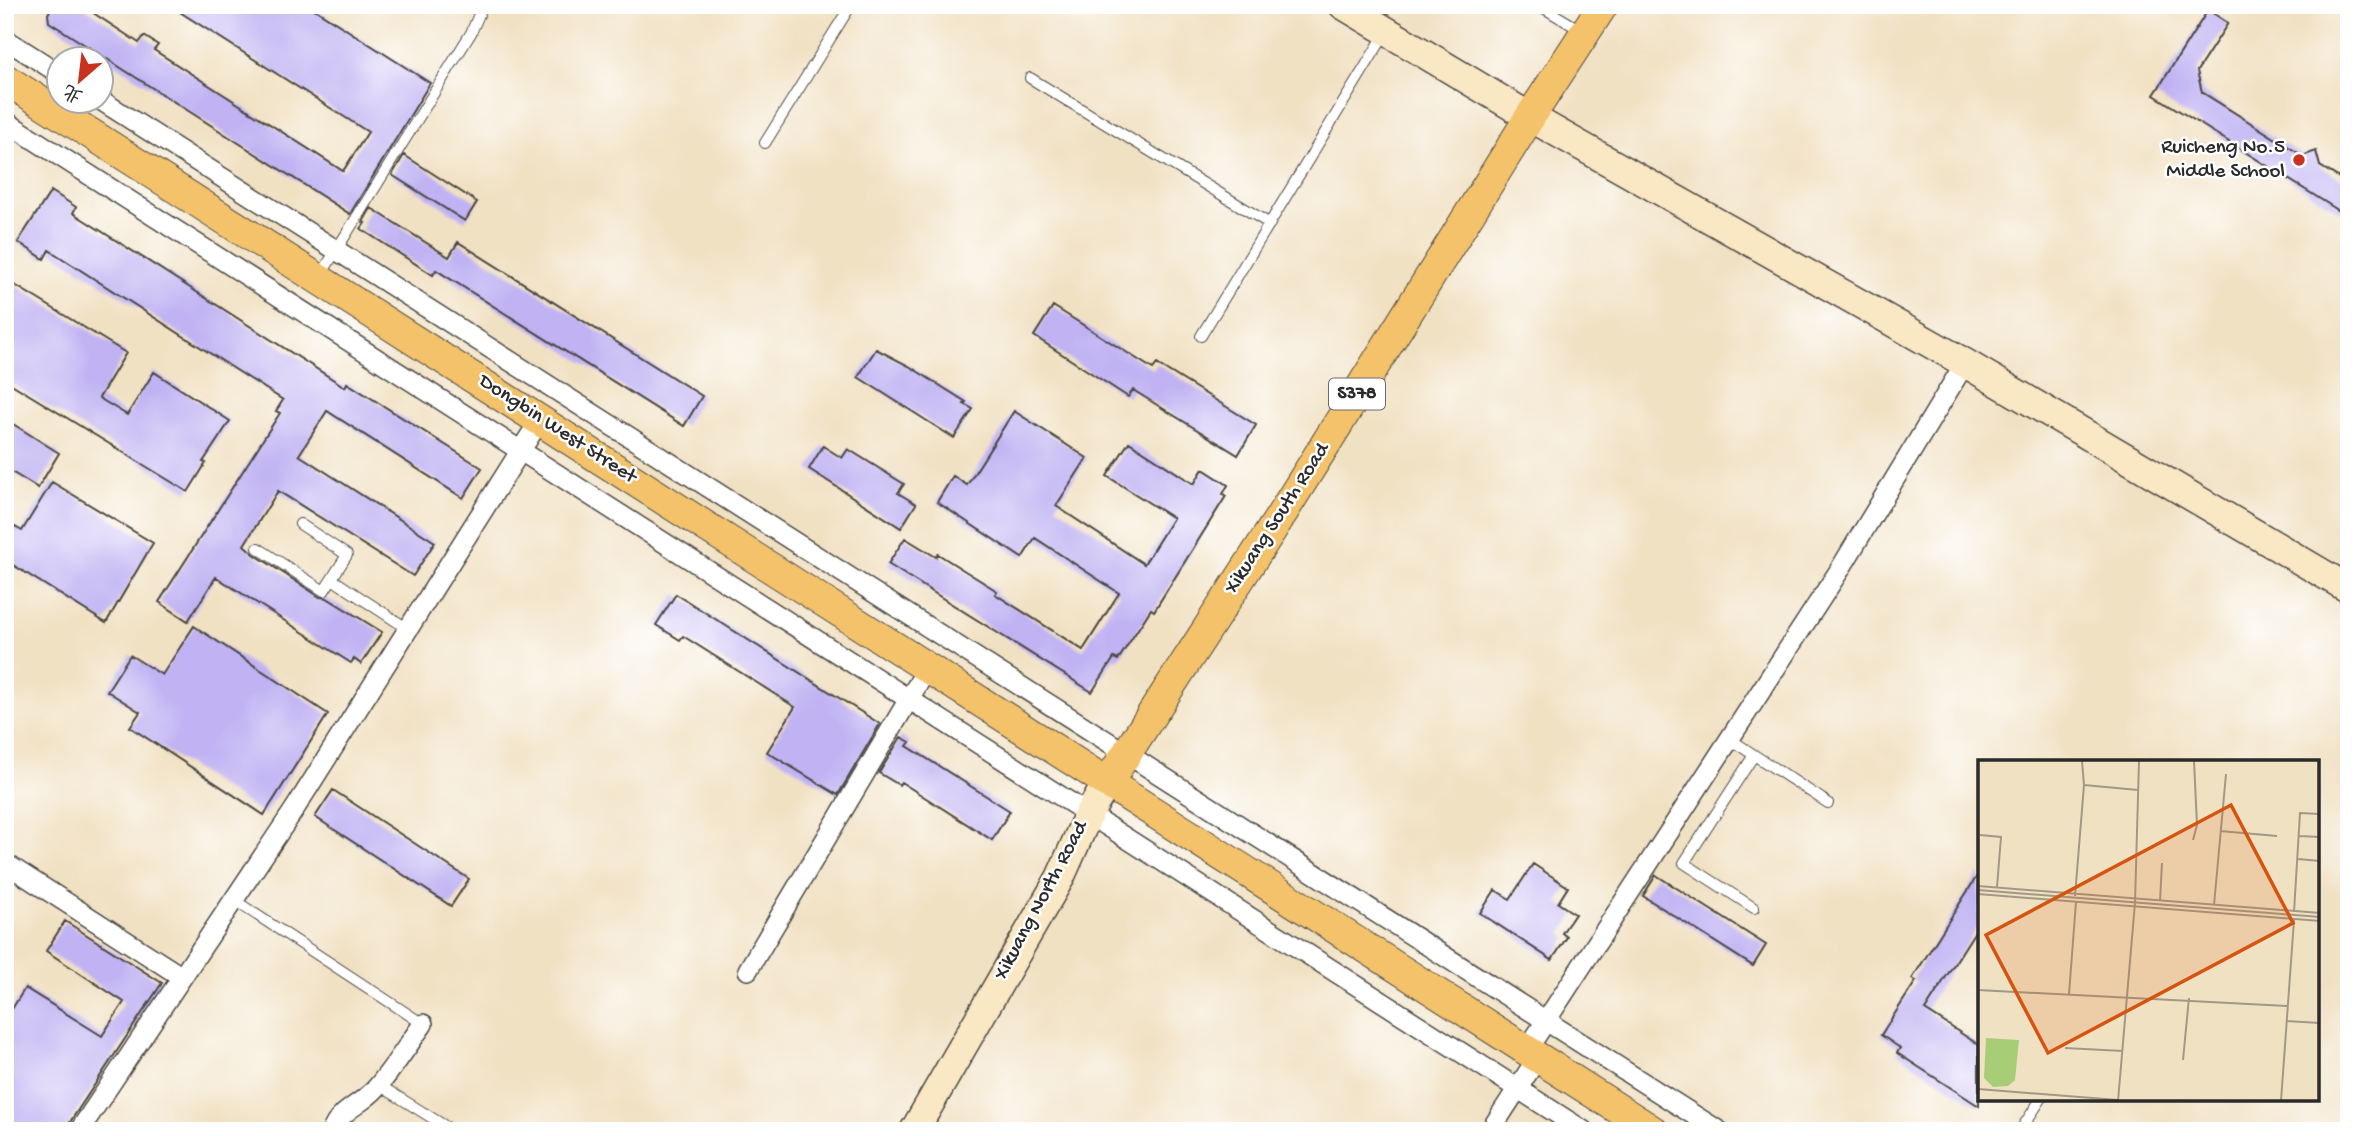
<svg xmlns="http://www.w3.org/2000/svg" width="2354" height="1136" viewBox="0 0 2354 1136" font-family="'Gochi Hand','LXGW WenKai TC',sans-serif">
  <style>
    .building { fill: #c0b2f3 }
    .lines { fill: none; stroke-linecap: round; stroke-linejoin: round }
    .lane-casing { stroke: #494642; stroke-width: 12 }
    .street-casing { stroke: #494642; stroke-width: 22 }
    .secondary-casing { stroke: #494642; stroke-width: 31 }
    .primary-casing { stroke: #494642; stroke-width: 32 }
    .lane { stroke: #fff; stroke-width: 10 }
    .street { stroke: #fff; stroke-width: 19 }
    .secondary { stroke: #fae7c3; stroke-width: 28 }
    .primary { stroke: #f3c26a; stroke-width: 30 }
    .poi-dot { fill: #c8321e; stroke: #fff; stroke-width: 2.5 }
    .labels { text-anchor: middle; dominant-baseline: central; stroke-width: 5; stroke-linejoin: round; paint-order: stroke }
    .shield { fill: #fff; stroke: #6b6b6b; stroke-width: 2 }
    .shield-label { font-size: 19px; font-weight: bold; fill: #2b2b2b }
    .poi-label { font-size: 21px; fill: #2b2b2b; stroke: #fff; text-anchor: end }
    .street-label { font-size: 21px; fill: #2b2b2b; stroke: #fff }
    .inset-road { fill: none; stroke: #a29886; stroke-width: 2 }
    .view { fill: #d5540f; fill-opacity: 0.15; stroke: #d5540f; stroke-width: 3.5 }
    .inset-edge { fill: none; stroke: #2b2b2b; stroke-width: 3.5 }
  </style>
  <rect width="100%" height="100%" fill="#fff"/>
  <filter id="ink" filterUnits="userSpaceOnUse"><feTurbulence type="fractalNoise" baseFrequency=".0143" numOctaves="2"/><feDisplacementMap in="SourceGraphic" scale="14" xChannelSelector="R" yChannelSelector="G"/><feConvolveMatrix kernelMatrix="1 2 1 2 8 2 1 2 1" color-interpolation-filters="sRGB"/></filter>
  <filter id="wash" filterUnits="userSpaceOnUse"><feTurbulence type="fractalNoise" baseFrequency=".00686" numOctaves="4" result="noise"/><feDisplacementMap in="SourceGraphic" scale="28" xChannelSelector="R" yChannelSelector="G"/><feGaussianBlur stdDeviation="1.57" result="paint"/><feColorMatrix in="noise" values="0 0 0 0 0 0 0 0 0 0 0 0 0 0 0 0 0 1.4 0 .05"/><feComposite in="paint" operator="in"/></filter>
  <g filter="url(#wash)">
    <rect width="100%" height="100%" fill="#f1e1c3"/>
    <g id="blocks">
      <!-- building -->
      <path class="building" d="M53,5H81L139,43L144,36L158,45L154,50L343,171L368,132L169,5H308L430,83L350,214L49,22L48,14Z
        M2208,10L2228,23L2197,71L2202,92L2303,156L2316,151L2320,166L2349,184V217L2154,95Z
        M404,155L477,202L465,221L392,175Z
        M51,191L76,207L73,213L345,387L347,383L482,468L463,498L327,411L299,455L435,542L413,576L278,491L244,545L254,554L320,597L327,598L382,632L361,664L354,659L351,663L216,577L188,621L159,602L280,413L276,411L283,400L49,250L44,259L18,242Z
        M371,208L449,257L458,242L702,396L684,426L436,270L433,275L361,229L365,223L363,222Z
        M5,279L126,353L99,398L127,415L154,372L230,421L203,462L206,463L188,492L5,380Z
        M1053,306L1153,369L1157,364L1256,425L1238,455L1133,390L1128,397L1034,336Z
        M876,349L909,366L966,402L964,404L973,409L954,438L858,377Z
        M1014,411L1087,458L1056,506L1144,564L1173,518L1107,476L1129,442L1194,484L1203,469L1228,485L1223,494L1226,496L1154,611L1151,609L1118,660L1114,658L1092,692L888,564L905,538L936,557L938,554L965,571L997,591L995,594L1083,650L1119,593L1035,538L1022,558L937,502L953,476L967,485Z
        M5,419L59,453L38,488L5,468Z
        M823,446L842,458L848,449L904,484L898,493L916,504L901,528L809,469Z
        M52,482L153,543L106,623L5,560V521L22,531Z
        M676,594L880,724L838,795L767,752L795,707L683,636L680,640L656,625Z
        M194,626L328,714L264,815L130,727L140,712L107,691L130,655L162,675Z
        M901,737L910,742L907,746L1010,811L992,840L901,782L899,785L879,773Z
        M333,790L469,879L451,906L315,817Z
        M1533,864L1568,887L1558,903L1575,914L1562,933L1567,937L1552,960L1480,913L1495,890L1510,899Z
        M1979,873V925L1925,1010L1979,1045V1106L1897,1053L1900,1048L1881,1035L1916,981L1912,979Z
        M1656,875L1766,945L1753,966L1643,896Z
        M65,921L162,983L64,1131H5V1005L12,1009L25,988L102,1036L124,1002L46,951Z"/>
    </g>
  </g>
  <g filter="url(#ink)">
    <use href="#blocks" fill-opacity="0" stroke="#494642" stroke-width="2"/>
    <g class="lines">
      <defs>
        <path id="lane" d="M1539,5L1582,31
          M1030,78L1270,224
          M765,143L851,5
          M319,278L471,33L483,5
          M1201,336L1385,34
          M258,548L324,591L347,555L300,524
          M332,579L408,629
          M1730,739L1754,755
          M234,900L423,1024
          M1754,908L1684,863L1754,755L1828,803
          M379,1085L453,1131
          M2020,1131L2041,1099"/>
        <path id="street" d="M5,39L60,74
          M102,101L1719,1131
          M5,121L1584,1131
          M5,863L182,977
          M748,970L928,667
          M1527,1050L1839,571L1965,363
          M79,1131L294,810L540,420
          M332,1131C340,1109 364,1104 378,1086C394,1067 408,1045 423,1024
          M1490,1131L1538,1057"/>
        <path id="secondary" d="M1343,5L1530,117L1965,363L2349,589
          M914,1131L1060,878L1089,813L1108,782"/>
        <path id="primary" d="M5,79L1653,1131
          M1108,782L1278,520L1530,117L1603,5"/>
      </defs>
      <!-- lane casing -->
      <use href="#lane" class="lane-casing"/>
      <!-- street casing -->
      <use href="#street" class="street-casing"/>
      <!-- secondary casing -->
      <use href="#secondary" class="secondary-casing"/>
      <!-- primary casing -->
      <use href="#primary" class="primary-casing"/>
      <!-- lane -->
      <use href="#lane" class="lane"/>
      <!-- street -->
      <use href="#street" class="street"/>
      <!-- secondary -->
      <use href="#secondary" class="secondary"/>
      <!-- primary -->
      <use href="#primary" class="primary"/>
    </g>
  </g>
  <!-- markers -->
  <circle class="poi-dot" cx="2299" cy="160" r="7"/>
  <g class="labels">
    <!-- shield labels -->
    <rect class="shield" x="1329" y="378.5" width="56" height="31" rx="5"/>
    <g class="shield-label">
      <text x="1357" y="394">S378</text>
    </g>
    <!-- poi labels -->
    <g class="poi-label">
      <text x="2285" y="148">Ruicheng No.5<tspan x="2285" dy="24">Middle School</tspan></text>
    </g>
    <!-- street labels -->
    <g class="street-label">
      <text transform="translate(557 430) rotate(33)">Dongbin West Street</text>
      <text transform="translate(1278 519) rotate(-57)">Xikuang South Road</text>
      <text transform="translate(1042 901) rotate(-62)">Xikuang North Road</text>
    </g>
  </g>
  <!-- overview -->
  <g transform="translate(1978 760)">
    <rect width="341" height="341" fill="#f1e1c3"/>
    <path d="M8,278L41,280L37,320L30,326L15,327L6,318Z" fill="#a8cd77"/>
    <path class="inset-road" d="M106,25L160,30M242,71L299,76M2,75L23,77L19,127M321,76L342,77M215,80L219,65L216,1M320,99L342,101M0,126L342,153M0,130L342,157M0,134L342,161M97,136L106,25L104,1M182,141L184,103M236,145L248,14M316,152L322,53L342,54M0,230L309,246M91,234L98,142M308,261L342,263M87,288L145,291M205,300L211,238M0,329L140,340M140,341L157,143L161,1M303,341L316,160"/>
    <path class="view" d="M253,45L315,163L70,293L8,175Z"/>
    <rect width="341" height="341" class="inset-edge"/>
  </g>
  <!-- margin -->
  <rect width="2354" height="1136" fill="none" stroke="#fff" stroke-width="28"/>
  <!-- north arrow -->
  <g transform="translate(80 80) rotate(208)"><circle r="33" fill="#ffffff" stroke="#aaaaaa" stroke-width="2"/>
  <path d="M0-5L12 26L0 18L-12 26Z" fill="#c8321e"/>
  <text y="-10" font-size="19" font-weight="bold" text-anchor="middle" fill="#2b2b2b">北</text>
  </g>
</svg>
